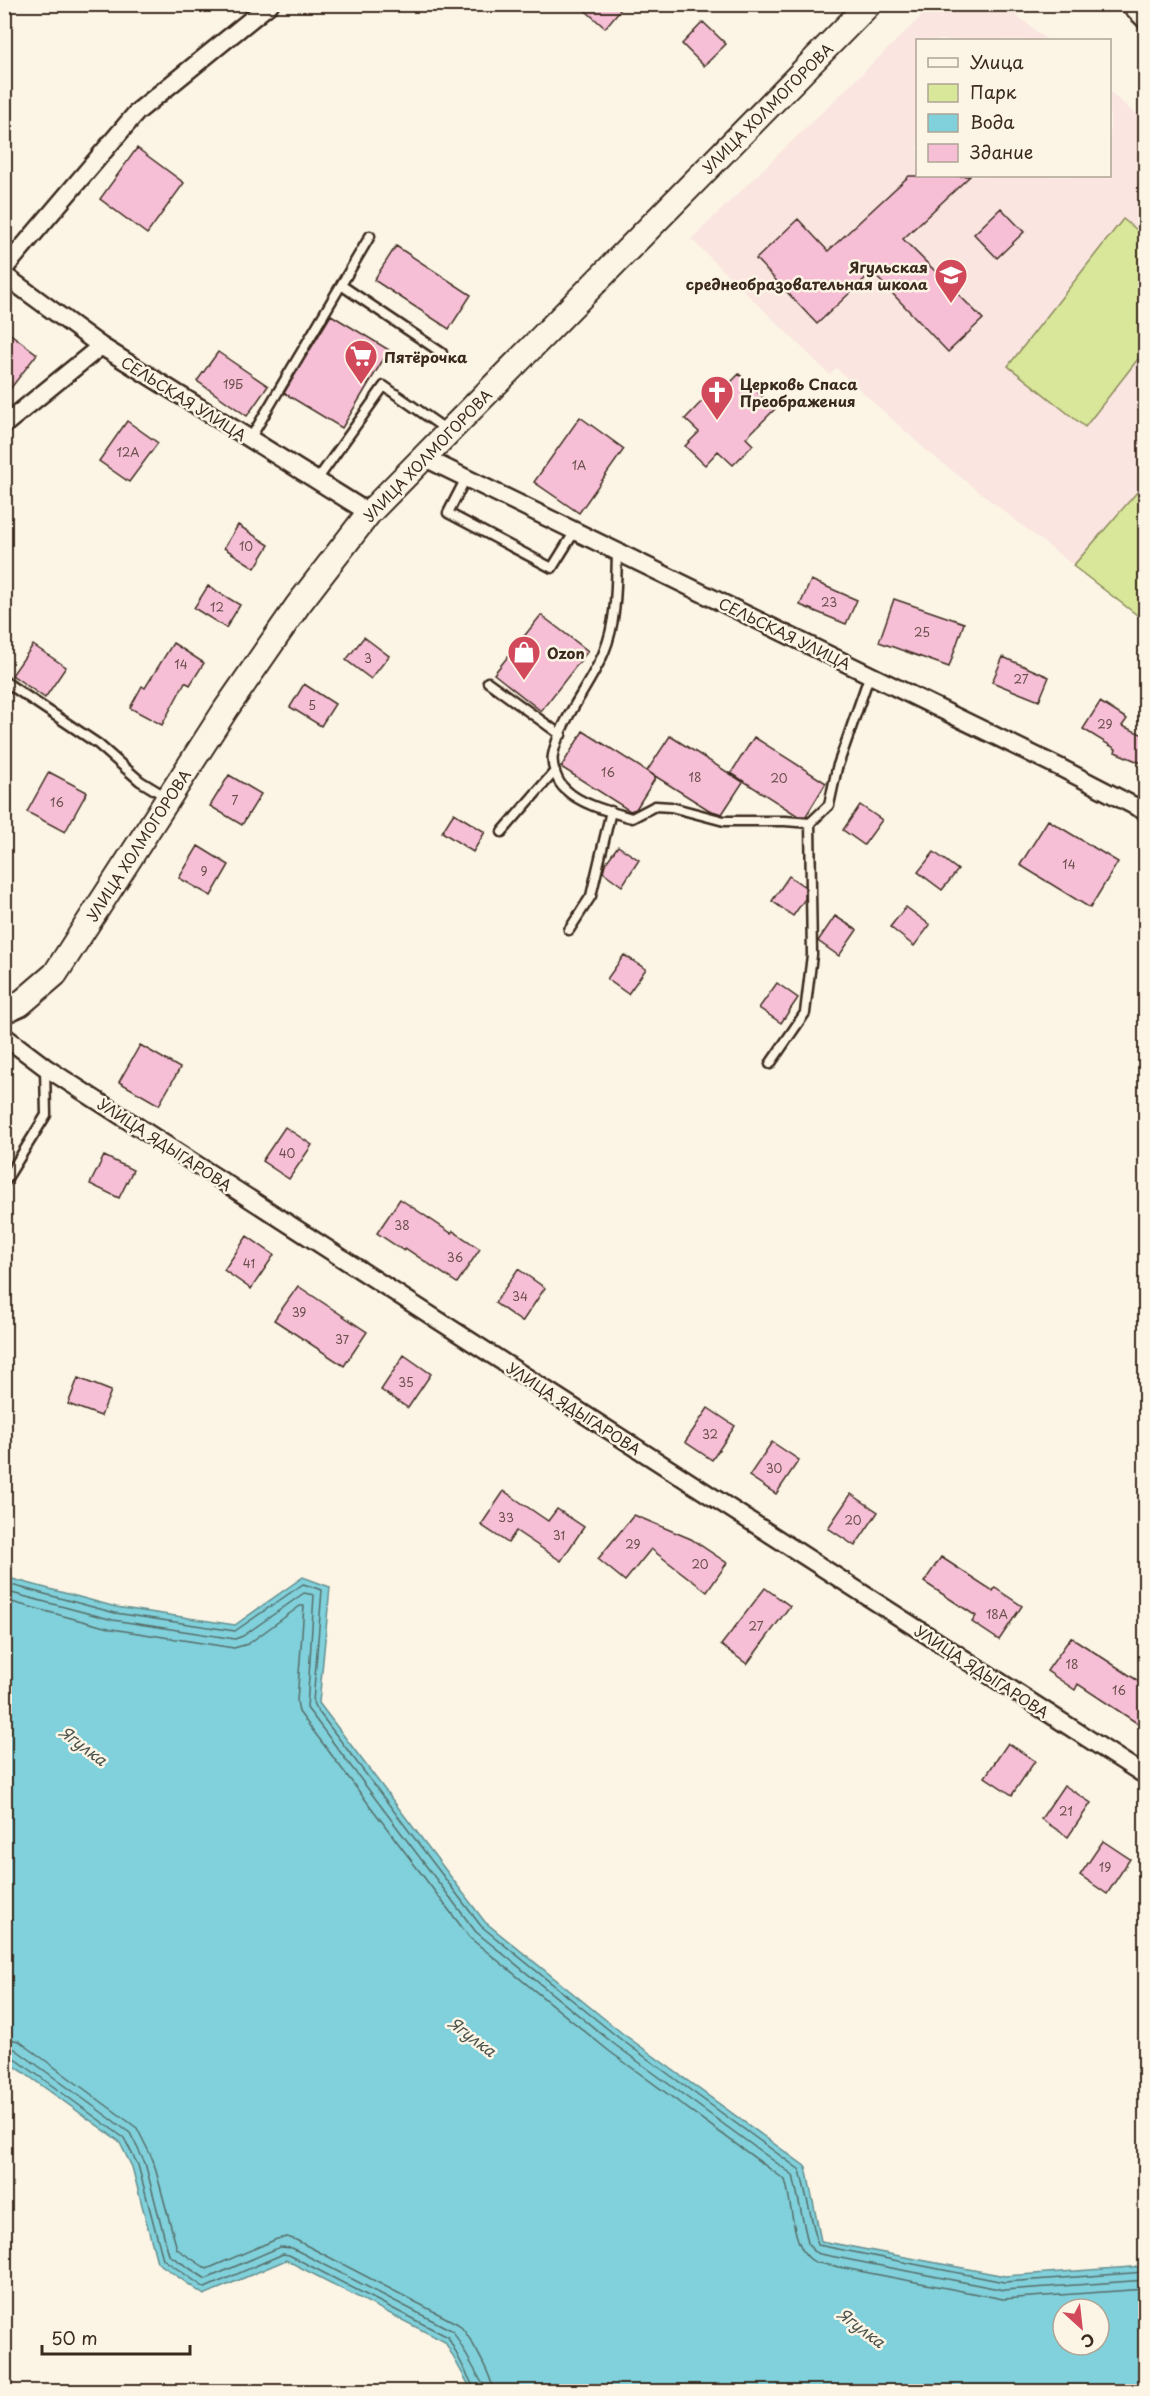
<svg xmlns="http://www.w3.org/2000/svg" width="1150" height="2396" viewBox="0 0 1150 2396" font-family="'Playpen Sans',sans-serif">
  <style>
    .built { fill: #fae5e0 }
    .green { fill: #d9e79a; stroke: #8a885c; stroke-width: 1.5 }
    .water { fill: #80d1db; stroke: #648e8f; stroke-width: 1.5; fill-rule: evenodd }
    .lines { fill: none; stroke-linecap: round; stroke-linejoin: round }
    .shore { stroke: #576d6a; stroke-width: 1.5 }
    .building { fill: #f7bfd6; stroke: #3b2a1e; stroke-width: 1.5 }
    .lane-casing { stroke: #3b2a1e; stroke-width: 13 }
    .street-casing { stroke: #3b2a1e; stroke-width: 21 }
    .secondary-casing { stroke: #3b2a1e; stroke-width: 28 }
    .lane { stroke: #fcf5e5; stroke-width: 8 }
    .street { stroke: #fcf5e5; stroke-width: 16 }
    .secondary { stroke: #fcf5e5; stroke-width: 24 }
    .labels { text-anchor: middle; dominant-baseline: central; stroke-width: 5; stroke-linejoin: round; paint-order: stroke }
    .number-label { font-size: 12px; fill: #6a4f4c }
    .street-label { font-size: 15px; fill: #3b2a1e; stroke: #fcf5e5 }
    .poi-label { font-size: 15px; font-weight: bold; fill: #3b2a1e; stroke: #fcf5e5; text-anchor: start }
    .water-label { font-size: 16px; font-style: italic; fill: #4c544d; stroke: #fcf5e5 }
  </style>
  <rect width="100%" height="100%" fill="#fcf5e5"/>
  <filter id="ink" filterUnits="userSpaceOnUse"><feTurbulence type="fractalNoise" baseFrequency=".0167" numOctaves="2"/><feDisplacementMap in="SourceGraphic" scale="12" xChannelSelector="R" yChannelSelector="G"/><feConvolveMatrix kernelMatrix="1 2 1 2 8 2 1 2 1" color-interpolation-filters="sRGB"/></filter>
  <g filter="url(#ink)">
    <!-- built -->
    <path class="built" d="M933,5H1004L1047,40H918V176H1110V92L1145,122V484L1074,566L927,451L836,368L830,375L691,239Z"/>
    <!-- green -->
    <path class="green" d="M1123,219L1145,236V350L1085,427L1008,366Z
      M1145,483V621L1073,566Z"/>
    <!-- water -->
    <path class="water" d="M5,1577L116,1607L235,1625L303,1577L330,1587L319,1703L485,1922L622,2033L806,2167L821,2241L1005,2276L1145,2266V2391H472L445,2342L286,2260L204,2295L157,2262L132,2167L119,2141L5,2059ZM1063,2309H1099V2345H1063Z"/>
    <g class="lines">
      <!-- shore -->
      <path class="shore" d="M4,1583L115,1613L235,1631L303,1584L322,1590L313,1702L315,1707L481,1926L619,2038L800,2170L818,2245L1004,2282L1146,2272
        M4,1591L113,1620L235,1639L243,1636L304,1593L314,1595L307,1708L476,1932L614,2044L793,2175L808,2243L813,2251L820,2254L1004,2290L1146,2280
        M4,1600L112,1629L234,1648L248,1644L300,1606H304L297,1701L299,1712L470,1938L609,2051L785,2180C793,2204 791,2255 818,2263L1003,2299L1146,2289
        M4,2038L19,2041L137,2128L153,2160L177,2249L207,2269L277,2239L287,2237L296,2240L458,2324C469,2334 493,2377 493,2392
        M4,2047L15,2049L130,2133L145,2163L169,2255L206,2279L280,2247L292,2248L453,2331L482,2383L484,2392
        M4,2054L10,2055L124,2138L138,2165L163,2259L205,2288L283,2254L289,2255L448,2337L476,2392"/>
    </g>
    <!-- building -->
    <path class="building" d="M578,4H625L605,28Z
      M703,22L726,44L704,66L682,44Z
      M137,148L184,183L147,234L100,199Z
      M909,176H970L903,239L983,319L948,352L872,272L817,324L756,259L798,219L828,251Z
      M1001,208L1024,232L997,258L974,234Z
      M396,246L471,295L449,329L374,280Z
      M331,315L389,350L342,428L284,393Z
      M4,329L37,354L4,397Z
      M218,352L268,386L247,416L197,381Z
      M739,374L775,409L746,438L753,445L733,465L718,451L705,465L685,446L699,432L685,419L705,398L710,403Z
      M580,417L624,449L579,513L534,482Z
      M127,421L158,443L129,482L99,461Z
      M238,525L269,545L255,568L224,548Z
      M811,580L857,600L846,624L800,605Z
      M208,586L240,605L226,628L194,608Z
      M894,599L964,623L949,667L879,642Z
      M541,615L588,651L541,711L494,674Z
      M364,637L389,656L371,679L346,660Z
      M173,643L204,663L190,685L185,682L162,725L130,708L142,686L145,688Z
      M33,645L66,667L45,698L12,675Z
      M1003,657L1049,677L1039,701L992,682Z
      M304,684L335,704L321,726L290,707Z
      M1100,702L1127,719L1122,726L1146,736V765L1115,752L1116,749L1083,729Z
      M583,731L656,777L636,809L630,811L561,767Z
      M670,736L743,782L722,814L709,810L647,771Z
      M754,737L826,783L806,816H798L731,773Z
      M49,772L87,792L65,832L27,812Z
      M229,775L261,794L242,825L210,806Z
      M860,805L882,820L864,845L843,830Z
      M454,813L485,832L473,852L442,832Z
      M1048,820L1118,862L1090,908L1020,865Z
      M198,846L229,865L211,896L179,878Z
      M618,846L639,860L622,886L603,872L605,864Z
      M934,852L958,870L942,890L918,872Z
      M789,876L805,887V899L793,916L772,901Z
      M906,907L930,925L914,946L890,927Z
      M835,916L857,930L839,956L818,941Z
      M624,955L646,969L628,994L607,979Z
      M777,983L798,998L781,1023L759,1008Z
      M140,1045L180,1068L159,1105L119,1082Z
      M285,1127L312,1145L289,1179L262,1161Z
      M104,1156L133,1170L119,1198L90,1184Z
      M400,1199L451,1233L453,1231L480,1249L457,1283L405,1248L404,1251L377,1233Z
      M247,1236L274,1255L251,1289L224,1270Z
      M518,1269L545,1288L522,1322L495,1303Z
      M298,1286L367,1332L344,1366L274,1320Z
      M404,1355L431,1374L408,1408L381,1390Z
      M78,1378L111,1391L101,1416L68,1404Z
      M708,1408L735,1426L712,1460L685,1442Z
      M772,1442L799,1460L776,1494L749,1476Z
      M504,1491L548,1521L557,1509L584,1527L561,1561L516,1531L508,1543L481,1525Z
      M851,1494L878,1512L855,1546L828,1528Z
      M634,1515L691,1539L727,1563L707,1592L651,1549L625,1581L598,1559Z
      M941,1557L993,1591L995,1588L1022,1606L999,1640L972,1622L976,1616L924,1582Z
      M765,1588L790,1606L747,1664L721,1645Z
      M1071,1637L1146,1686V1729L1078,1684L1075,1690L1047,1671Z
      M1008,1743L1035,1761L1012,1795L985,1777Z
      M1064,1785L1091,1803L1068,1837L1041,1819Z
      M1103,1841L1130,1859L1107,1894L1080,1875Z"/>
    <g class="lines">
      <defs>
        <path id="lane" d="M341,285L442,353
          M250,439L370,236
          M466,478L448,513L552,568L575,531
          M317,480L384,386L448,431
          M617,552C616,585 617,621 604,652C591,684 559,722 553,755C551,765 557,782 565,789C581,805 611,812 632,818L655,806L671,807L724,821H785L810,823L829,805L837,768L870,674
          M4,681L98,744L140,781L168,798
          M488,682L561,735
          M502,832L555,771
          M569,930L591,896L611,811
          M770,1064L805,1013L812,955L810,823
          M4,1183L46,1115L45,1067"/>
        <path id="street" d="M1129,4L1146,21
          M4,269L137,112L270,4
          M4,275L101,346L369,513
          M4,425L101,346
          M423,457L1061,768L1146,812
          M4,1036L45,1067L1146,1776"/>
        <path id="secondary" d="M4,1011L20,1004L55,974L226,709L298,605L369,513L869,4"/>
      </defs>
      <!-- lane casing -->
      <use href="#lane" class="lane-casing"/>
      <!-- street casing -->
      <use href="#street" class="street-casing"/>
      <!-- secondary casing -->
      <use href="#secondary" class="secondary-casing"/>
      <!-- lane -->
      <use href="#lane" class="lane"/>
      <!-- street -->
      <use href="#street" class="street"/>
      <!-- secondary -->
      <use href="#secondary" class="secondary"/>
    </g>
  </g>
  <!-- icons -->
  <defs>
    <symbol id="school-pin" viewBox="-11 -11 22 30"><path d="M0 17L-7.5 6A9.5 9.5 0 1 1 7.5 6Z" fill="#d1495b" stroke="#fcf5e5"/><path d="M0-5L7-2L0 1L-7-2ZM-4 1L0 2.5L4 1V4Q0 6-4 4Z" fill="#fff"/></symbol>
    <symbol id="supermarket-pin" viewBox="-11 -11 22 30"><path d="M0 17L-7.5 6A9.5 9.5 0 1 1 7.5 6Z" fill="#d1495b" stroke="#fcf5e5"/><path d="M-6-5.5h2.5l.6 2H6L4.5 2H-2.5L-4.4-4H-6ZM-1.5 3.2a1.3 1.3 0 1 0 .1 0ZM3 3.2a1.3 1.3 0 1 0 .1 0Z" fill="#fff"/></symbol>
    <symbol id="church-pin" viewBox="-11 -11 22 30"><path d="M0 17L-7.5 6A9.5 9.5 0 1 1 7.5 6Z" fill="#d1495b" stroke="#fcf5e5"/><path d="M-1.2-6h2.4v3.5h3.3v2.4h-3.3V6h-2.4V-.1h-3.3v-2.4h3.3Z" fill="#fff"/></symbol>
    <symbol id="shop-pin" viewBox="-11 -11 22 30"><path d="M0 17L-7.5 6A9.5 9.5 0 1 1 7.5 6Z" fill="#d1495b" stroke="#fcf5e5"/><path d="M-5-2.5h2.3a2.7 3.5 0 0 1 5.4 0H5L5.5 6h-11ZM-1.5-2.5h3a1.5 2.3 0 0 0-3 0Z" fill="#fff"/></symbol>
  </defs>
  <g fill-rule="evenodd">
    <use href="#school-pin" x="932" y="256" width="38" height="52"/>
    <use href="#supermarket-pin" x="342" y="337" width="38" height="52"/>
    <use href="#church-pin" x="698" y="373" width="38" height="52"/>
    <use href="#shop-pin" x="505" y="633" width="38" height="52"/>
  </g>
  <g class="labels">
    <!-- number labels -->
    <g class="number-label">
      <text x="233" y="384">19Б</text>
      <text x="128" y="452">12А</text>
      <text x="579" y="465">1А</text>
      <text x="246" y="546">10</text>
      <text x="829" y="602">23</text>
      <text x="217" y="607">12</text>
      <text x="922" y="632">25</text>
      <text x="368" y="658">3</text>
      <text x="181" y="664">14</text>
      <text x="1021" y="679">27</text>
      <text x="312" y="705">5</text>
      <text x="1105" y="724">29</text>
      <text x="608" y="772">16</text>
      <text x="695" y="777">18</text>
      <text x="779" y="778">20</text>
      <text x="235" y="800">7</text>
      <text x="57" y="802">16</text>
      <text x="1069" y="864">14</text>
      <text x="204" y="871">9</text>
      <text x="287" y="1153">40</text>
      <text x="402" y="1225">38</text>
      <text x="455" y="1257">36</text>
      <text x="249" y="1263">41</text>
      <text x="520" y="1296">34</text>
      <text x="299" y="1312">39</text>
      <text x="342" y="1339">37</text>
      <text x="406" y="1382">35</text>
      <text x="710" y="1434">32</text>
      <text x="774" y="1468">30</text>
      <text x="506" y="1517">33</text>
      <text x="853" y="1520">20</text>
      <text x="559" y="1535">31</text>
      <text x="633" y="1544">29</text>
      <text x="700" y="1564">20</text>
      <text x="997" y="1614">18А</text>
      <text x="756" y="1626">27</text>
      <text x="1072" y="1664">18</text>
      <text x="1119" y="1690">16</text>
      <text x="1066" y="1811">21</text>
      <text x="1105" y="1867">19</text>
    </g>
    <!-- street labels -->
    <g class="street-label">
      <text transform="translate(767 108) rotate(-45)">УЛИЦА ХОЛМОГОРОВА</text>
      <text transform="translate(184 398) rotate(32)">СЕЛЬСКАЯ УЛИЦА</text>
      <text transform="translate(427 455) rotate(-46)">УЛИЦА ХОЛМОГОРОВА</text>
      <text transform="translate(785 633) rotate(26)">СЕЛЬСКАЯ УЛИЦА</text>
      <text transform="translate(138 845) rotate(-57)">УЛИЦА ХОЛМОГОРОВА</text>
      <text transform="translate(165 1144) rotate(33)">УЛИЦА ЯДЫГАРОВА</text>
      <text transform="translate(574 1408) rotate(33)">УЛИЦА ЯДЫГАРОВА</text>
      <text transform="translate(982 1671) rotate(33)">УЛИЦА ЯДЫГАРОВА</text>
    </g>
    <!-- poi labels -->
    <g class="poi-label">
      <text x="928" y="266" text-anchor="end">Ягульская<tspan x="928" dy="17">среднеобразовательная школа</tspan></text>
      <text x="384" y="356">Пятёрочка</text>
      <text x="740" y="383">Церковь Спаса<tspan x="740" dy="17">Преображения</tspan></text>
      <text x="547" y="652">Ozon</text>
    </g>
    <!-- water labels -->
    <g class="water-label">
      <text transform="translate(84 1745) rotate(37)">Ягулка</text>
      <text transform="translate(473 2036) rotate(37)">Ягулка</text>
      <text transform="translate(862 2327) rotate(37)">Ягулка</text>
    </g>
  </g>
  <!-- margin -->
  <rect width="1150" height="2396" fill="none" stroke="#fcf5e5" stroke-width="24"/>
  <rect x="12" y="12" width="1126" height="2372" fill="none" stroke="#3b2a1e" stroke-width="2" filter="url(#ink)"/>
  <!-- legend -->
  <rect x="916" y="39" width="195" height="138" fill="#fcf5e5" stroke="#afa495" stroke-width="1.5"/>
  <rect x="928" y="58" width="30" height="9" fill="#fcf5e5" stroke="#afa495" stroke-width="1.5"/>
  <text x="970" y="69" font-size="18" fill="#3b2a1e">Улица</text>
  <rect x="928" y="84" width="30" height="18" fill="#d9e79a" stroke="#afa495" stroke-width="1.5"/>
  <text x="970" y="99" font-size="18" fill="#3b2a1e">Парк</text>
  <rect x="928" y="114" width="30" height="18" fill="#80d1db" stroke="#afa495" stroke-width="1.5"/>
  <text x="970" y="129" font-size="18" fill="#3b2a1e">Вода</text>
  <rect x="928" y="144" width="30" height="18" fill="#f7bfd6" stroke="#afa495" stroke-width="1.5"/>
  <text x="970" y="159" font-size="18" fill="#3b2a1e">Здание</text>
  <!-- north arrow -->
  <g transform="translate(1081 2327) rotate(153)"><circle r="28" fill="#fcf5e5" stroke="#afa495" stroke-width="1.5"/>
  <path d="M0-4.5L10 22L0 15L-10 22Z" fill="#d1495b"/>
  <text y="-9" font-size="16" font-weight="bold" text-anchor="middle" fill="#3b2a1e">С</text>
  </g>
  <!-- scale -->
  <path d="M42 2345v9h148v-9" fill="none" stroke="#3b2a1e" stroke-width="3"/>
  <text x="51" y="2345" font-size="18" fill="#3b2a1e" stroke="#fcf5e5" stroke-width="4.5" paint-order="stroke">50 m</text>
</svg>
